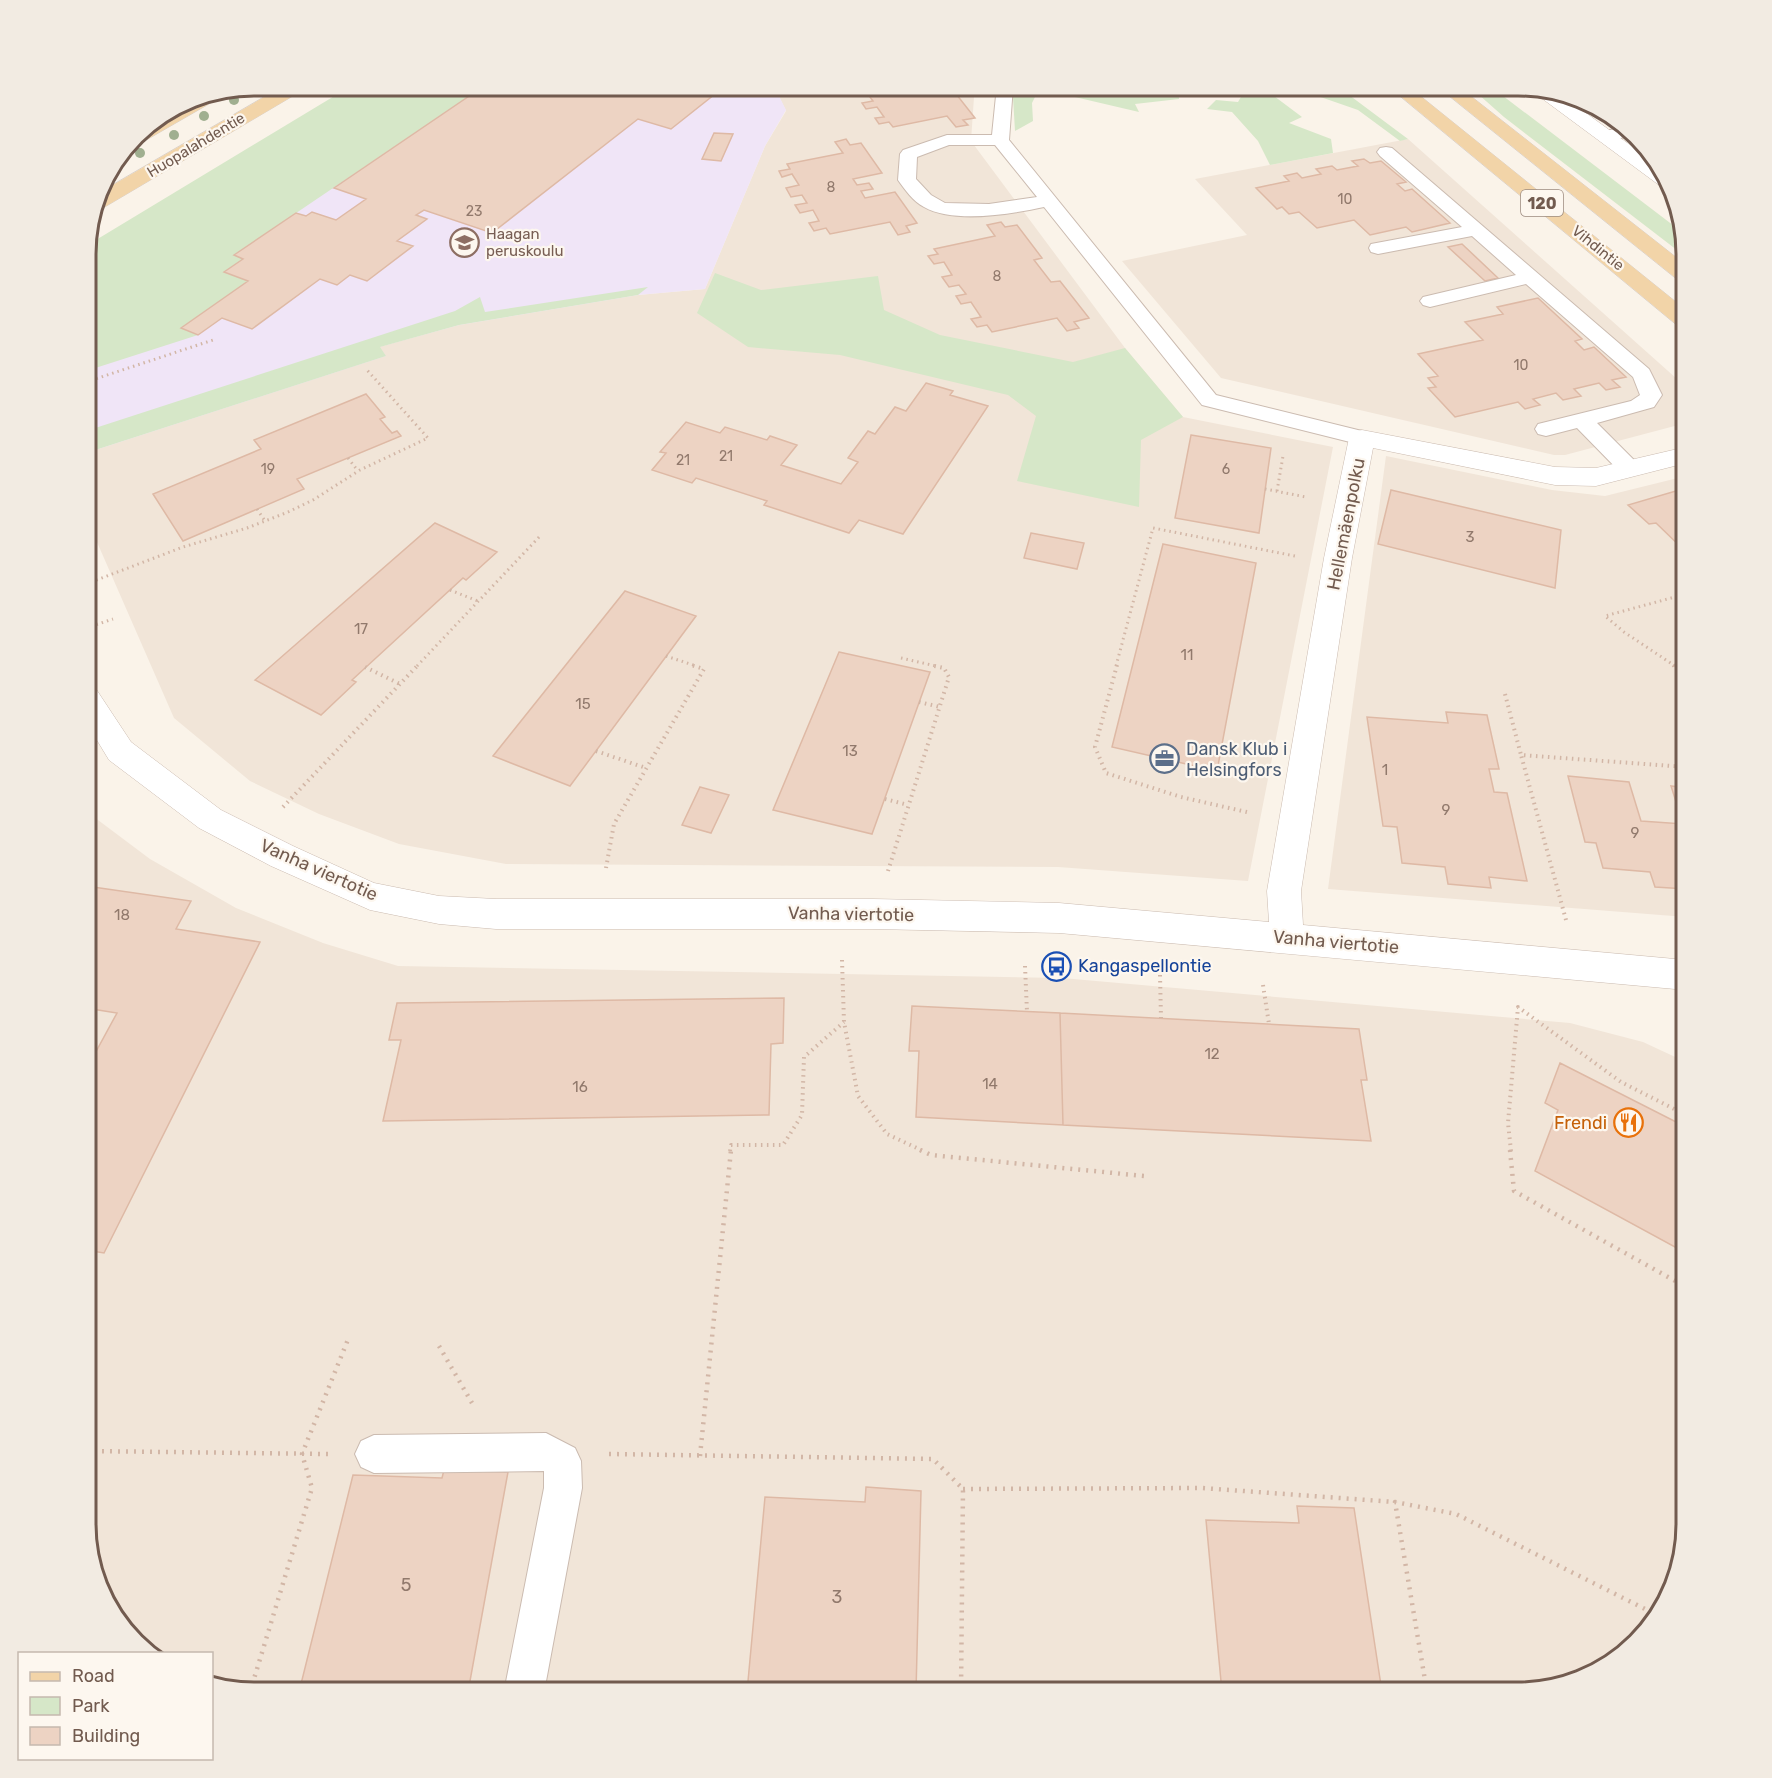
<svg xmlns="http://www.w3.org/2000/svg" width="1772" height="1778" viewBox="0 0 1772 1778" font-family="Rubik,sans-serif">
  <style>
    .residential { fill: #f1e5d8 }
    .education { fill: #f0e5f7 }
    .green { fill: #d6e7c8 }
    .building { fill: #edd3c3; stroke: #deb9a5; stroke-width: 1.5 }
    .lines { fill: none; stroke-linecap: round; stroke-linejoin: round }
    .service-casing { stroke: #cbbbb0; stroke-width: 2 }
    .minor-casing { stroke: #cbbbb0; stroke-width: 1 }
    .primary-casing { stroke: #d8d1ce; stroke-width: 1 }
    .path-far3 { stroke: #d2b6a6; stroke-width: 2; stroke-dasharray: 1 3; stroke-linecap: butt }
    .path-far2 { stroke: #d2b6a6; stroke-width: 3; stroke-dasharray: 1.5 4; stroke-linecap: butt }
    .path-far1 { stroke: #d2b6a6; stroke-width: 4; stroke-dasharray: 1.5 4.5; stroke-linecap: butt }
    .path { stroke: #d2b6a6; stroke-width: 4.5; stroke-dasharray: 2 6; stroke-linecap: butt }
    .service { fill: #fff; fill-rule: evenodd }
    .minor { fill: #fff; fill-rule: evenodd }
    .primary { fill: #f2d4a8; fill-rule: evenodd }
    .tree { fill: #a0af90 }
    .labels { text-anchor: middle; dominant-baseline: central; stroke-width: 4.5; stroke-linejoin: round; paint-order: stroke }
    .far-number-label { font-size: 14px; fill: #91796c }
    .far-street-label { font-size: 15px; fill: #725b4f; stroke: #fdf7ef }
    .far-education-label { font-size: 15px; fill: #785e54; stroke: #fdf7ef; text-anchor: start }
    .number-label { font-size: 15px; fill: #91796c }
    .shield { fill: #fdf7ef; stroke: #9c8a7f; stroke-width: 1.5 }
    .shield-label { font-size: 16px; font-weight: bold; fill: #725b4f }
    .street-label { font-size: 18px; fill: #725b4f; stroke: #fdf7ef }
    .service-label { font-size: 18px; fill: #4e5e75; stroke: #fdf7ef; text-anchor: start }
    .transit-label { font-size: 18px; fill: #164399; stroke: #fdf7ef; text-anchor: start }
    .food-label { font-size: 18px; fill: #c56008; stroke: #fdf7ef; text-anchor: end }
    .near-number-label { font-size: 18px; fill: #91796c }
    .rim { fill: none; stroke: #725b4f; stroke-width: 3 }
  </style>
  <rect width="100%" height="100%" fill="#faf3e9"/>
  <!-- residential -->
  <path class="residential" d="M774,86H1078L1013,97H974L971,141L1125,348L1183,417L1333,447L1248,881L1058,867L506,864L399,844L319,814L250,781L174,718L86,517V453L385,356L379,347L459,325L638,295L705,289L765,146L786,111Z
    M1408,139L1686,387V423L1565,455H1554L1221,378L1122,261L1247,235L1195,179Z
    M1386,456L1552,490L1605,496L1686,476V917L1328,889Z
    M86,811L150,859L236,908L323,943L398,966L1062,978L1570,1023L1643,1042L1686,1062V1524L1674,1589L1629,1650L1582,1680L1518,1692H254L212,1684V1654L153,1653L128,1635L98,1588L86,1524Z"/>
  <!-- education -->
  <path class="education" d="M450,86H774L786,110L765,146L705,289L638,295L459,325L379,347L386,356L86,453V321Z"/>
  <!-- green -->
  <path class="green" d="M351,86H484L234,255L243,259L224,272L248,281L181,328L198,335L86,371V246Z
    M1078,86H1178L1179,99L1135,104L1139,112L1062,94L1036,95L1032,103L1033,121L1015,131L1013,97Z
    M1262,86H1337L1408,139L1400,141L1358,110L1309,93L1274,96L1302,117L1289,123L1331,139L1333,153L1270,165L1258,141L1232,112L1207,109L1216,100L1238,102L1245,90L1262,88Z
    M1469,86H1490L1682,232L1686,257L1504,117Z
    M715,273L761,290L878,276L884,310L940,335L1073,362L1125,348L1183,417L1141,440L1139,507L1017,481L1036,416L1008,395L840,355L748,347L697,313Z
    M648,287L638,295L459,325L380,347L386,356L86,453V431L455,311L480,297L485,312Z"/>
  <!-- building -->
  <path class="building" d="M484,86H706L720,90L671,129L638,119L492,233L424,210L416,215L427,219L397,241L413,246L367,281L350,275L337,285L320,279L252,329L222,318L198,335L181,328L248,281L224,272L243,259L234,255L296,213L306,216L312,212L336,220L366,199L334,188Z
    M862,86H931L933,88L922,90L926,95L953,90L975,118L963,120L968,125L956,127L947,116L893,127L889,122L879,124L875,118L884,117L877,107L866,109L862,103L873,101L867,93L856,95L851,89Z
    M714,133L733,134L721,161L702,159Z
    M846,139L850,145L861,143L882,173L853,179L857,185L869,183L873,189L861,191L865,198L895,192L917,223L906,226L910,232L898,235L890,222L830,234L826,228L814,231L809,223L819,221L813,210L800,213L795,205L807,203L802,195L791,197L786,188L799,185L792,174L782,177L779,171L790,169L787,164L843,153L835,142Z
    M1364,159L1370,163L1381,161L1406,182L1397,184L1405,191L1412,189L1450,223L1412,232L1406,227L1370,235L1354,220L1317,228L1299,212L1289,214L1282,207L1277,209L1256,188L1289,181L1284,176L1297,173L1302,178L1321,174L1316,169L1332,166L1337,170L1358,166L1352,161Z
    M1001,222L1005,227L1017,225L1042,258L1034,260L1051,282L1060,281L1089,318L1074,322L1079,328L1067,331L1057,318L992,332L987,325L977,327L971,319L981,317L971,302L961,304L956,296L966,294L959,285L949,287L942,277L952,275L944,262L934,264L928,256L938,254L934,249L995,236L987,225Z
    M1462,244L1498,278L1485,281L1448,247Z
    M1538,298L1582,339L1575,341L1584,350L1594,347L1626,377L1612,380L1620,387L1606,390L1599,383L1574,389L1581,396L1563,400L1556,393L1533,399L1540,405L1525,409L1518,402L1455,417L1428,388L1436,387L1428,378L1438,376L1418,354L1483,340L1465,322L1503,314L1497,307Z
    M926,383L953,391L950,395L988,406L903,534L859,520L849,533L764,505L767,501L696,478L692,483L652,470L666,453L660,452L686,422L720,433L725,427L767,440L770,436L797,445L781,465L841,484L858,462L848,458L868,431L875,434L895,407L906,411Z
    M366,394L385,417L380,419L392,433L397,431L401,436L297,479L304,489L183,541L153,494L261,449L254,440Z
    M1191,435L1271,448L1259,533L1175,518Z
    M1686,488V552L1656,523L1649,524L1628,505Z
    M1391,490L1561,530L1555,588L1378,544Z
    M435,523L497,552L466,580L463,578L352,680L356,682L321,715L255,680Z
    M1031,533L1084,543L1077,569L1024,558Z
    M1163,544L1256,563L1217,771L1112,747Z
    M625,591L696,616L570,786L493,756Z
    M839,652L930,672L872,834L773,810Z
    M1446,712L1487,715L1499,769H1489L1494,792L1507,793L1527,881L1489,877L1491,888L1448,884L1445,867L1402,863L1397,827L1383,826L1367,717L1448,723Z
    M1568,776L1629,782L1641,821L1683,824L1671,786L1686,788V889L1655,887L1650,872L1603,868L1596,843L1585,842Z
    M700,787L729,795L711,833L682,825Z
    M86,886L191,901L176,929L260,942L104,1253L86,1250V1070L117,1013L86,1008Z
    M784,998L783,1043L771,1044L769,1115L383,1121L401,1040H389L397,1003Z
    M912,1006L1060,1013L1063,1125L916,1117L919,1051H909Z
    M1060,1013L1359,1029L1367,1080H1361L1371,1141L1063,1125Z
    M1560,1063L1686,1127V1253L1535,1171L1558,1110L1545,1103Z
    M444,1470L508,1472L468,1692H299L353,1475L442,1478Z
    M866,1487L921,1491L916,1692H747L765,1497L865,1502Z
    M1297,1506L1354,1508L1382,1692H1222L1206,1520L1299,1523Z"/>
  <g class="lines">
    <defs>
      <path id="service" d="M997,86H1013L1009,140L1216,395L1370,433L1373,438L1370,443L1362,445L1202,405L1044,207C1012,214 954,224 924,207C913,201 905,190 898,180L900,154L903,150L947,135H992ZM949,145H995L1037,197L989,204L945,203L931,195L916,179L917,157Z
        M1624,127L1634,135L1607,141L1601,140L1598,136L1601,132Z
        M1386,147L1392,148L1649,369L1662,395L1654,407L1597,423L1638,464L1641,469L1638,474L1630,476L1622,474L1577,428L1546,436L1538,434L1535,429L1538,424L1631,401L1640,395L1633,377L1526,284L1430,307L1423,305L1420,301L1423,297L1516,275L1472,236L1378,254L1371,252L1369,248L1371,244L1462,227L1380,156L1377,152L1380,148Z
        M546,1433L575,1448L581,1461L582,1488L544,1692H504L544,1488V1471L374,1473L361,1467L355,1454L361,1441L374,1435Z"/>
      <path id="minor" d="M1535,88L1561,95L1659,166L1673,189L1663,188L1536,94L1534,90Z
        M1362,430L1555,467L1596,468L1686,447V463L1596,486L1555,485L1373,448L1352,558L1301,891L1303,925L1686,960V990L1059,933L873,929H496L439,924L370,910L271,866L199,828L109,760L86,722V686L96,689L131,742L221,810L293,846L374,883L439,896L496,899H873L1059,903L1269,922L1267,891L1324,558L1349,438L1353,432Z"/>
      <path id="primary" d="M283,86H305L303,90L103,208L95,210L99,193Z
        M1388,86H1408L1686,310V328L1678,326Z
        M1437,86H1458L1686,265V282L1678,280Z
        M223,92L221,97L141,143L130,144C154,113 185,99 223,92Z"/>
    </defs>
    <!-- service casing -->
    <use href="#service" class="service-casing"/>
    <!-- minor casing -->
    <use href="#minor" class="minor-casing"/>
    <!-- primary casing -->
    <use href="#primary" class="primary-casing"/>
    <!-- path-far3 -->
    <path class="path-far3" d="M332,91L341,86"/>
    <!-- path-far2 -->
    <path class="path-far2" d="M86,382L213,340
      M348,458L358,471
      M1265,489L1306,497
      M1277,491L1283,456
      M257,509L265,521
      M86,584L183,547L247,528L288,512L313,500L360,470L428,438L367,370
      M450,590L478,601
      M86,628L113,619
      M666,656L696,666
      M901,658L936,666
      M417,666L541,535
      M1116,666L1153,528L1295,556
      M1675,666L1624,632L1605,616L1686,594"/>
    <!-- path-far1 -->
    <path class="path-far1" d="M1117,665L1095,747L1106,773L1181,797L1251,813
      M1673,665L1686,675
      M365,667L400,684
      M1505,694L1521,755
      M919,702L940,707
      M596,751L646,768
      M885,799L908,805
      M283,807L418,665
      M606,868L614,824L704,669L691,665
      M888,871L949,677L944,668L930,665
      M1566,920L1521,755L1686,767
      M842,960L844,1022L858,1096L887,1134L923,1151
      M1025,966L1027,1012
      M1160,975L1161,1018
      M1263,985L1269,1024
      M730,1151L731,1145H783L802,1115L804,1057L844,1022
      M1511,1151L1508,1123L1518,1007L1621,1082L1686,1115"/>
    <!-- path -->
    <path class="path" d="M920,1150L931,1155L1144,1176
      M1510,1150L1514,1191L1686,1287
      M439,1346L472,1403
      M86,1451L328,1454
      M609,1454L933,1459L963,1489L961,1692
      M700,1456L731,1150
      M963,1489L1202,1488L1395,1502
      M250,1692L312,1488L302,1454L349,1337
      M1427,1692L1395,1502L1456,1514L1655,1614"/>
    <!-- service -->
    <use href="#service" class="service"/>
    <!-- minor -->
    <use href="#minor" class="minor"/>
    <!-- primary -->
    <use href="#primary" class="primary"/>
  </g>
  <!-- trees -->
  <g class="tree">
    <circle cx="234" cy="100" r="5"/>
    <circle cx="204" cy="116" r="5"/>
    <circle cx="174" cy="135" r="5"/>
    <circle cx="140" cy="153" r="5"/>
  </g>
  <!-- icons -->
  <defs>
    <symbol id="school-ring" viewBox="-11 -11 22 22"><circle r="9.5" fill="#fdf7ef" stroke="#8d6e63" stroke-width="1.5"/><path d="M0-5L7-2L0 1L-7-2ZM-4 1L0 2.5L4 1V4Q0 6-4 4Z" fill="#8d6e63"/></symbol>
    <symbol id="office-ring" viewBox="-11 -11 22 22"><circle r="9.5" fill="#fdf7ef" stroke="#5c6f8a" stroke-width="1.5"/><path d="M-6-3h4V-5.5h4V-3h4V5H-6ZM-1-4.5V-3h2v-1.5ZM-6 0V1H6V0Z" fill="#5c6f8a"/></symbol>
    <symbol id="bus-ring" viewBox="-11 -11 22 22"><circle r="9.5" fill="#fdf7ef" stroke="#1a4fb4" stroke-width="1.5"/><path d="M-5-6H5V4H4V6H2V4H-2V6H-4V4H-5ZM-3.5-4V0h7V-4ZM-3.5 1.2v1.5H-2V1.2ZM2 1.2v1.5H3.5V1.2Z" fill="#1a4fb4"/></symbol>
    <symbol id="restaurant-ring" viewBox="-11 -11 22 22"><circle r="9.5" fill="#fdf7ef" stroke="#e8710a" stroke-width="1.5"/><path d="M-5-6h1v4h1v-4h1v4h1v-4h1v5L-1.5 .5V6h-2V.5L-5-1ZM5-6V6H3V1.5H1.5Q1.5-4 5-6Z" fill="#e8710a"/></symbol>
  </defs>
  <g fill-rule="evenodd">
    <use href="#school-ring" x="448" y="226" width="33" height="33"/>
    <use href="#office-ring" x="1148" y="742" width="33" height="33"/>
    <use href="#bus-ring" x="1040" y="950" width="33" height="33"/>
    <use href="#restaurant-ring" x="1612" y="1106" width="33" height="33"/>
  </g>
  <g class="labels">
    <!-- far-number labels -->
    <g class="far-number-label">
      <text x="831" y="187">8</text>
      <text x="1345" y="199">10</text>
      <text x="474" y="211">23</text>
      <text x="997" y="276">8</text>
      <text x="1521" y="365">10</text>
      <text x="726" y="456">21</text>
      <text x="683" y="460">21</text>
      <text x="268" y="469">19</text>
      <text x="1226" y="469">6</text>
    </g>
    <!-- far-street labels -->
    <g class="far-street-label">
      <text transform="translate(196 145) rotate(-31)">Huopalahdentie</text>
      <text transform="translate(1598 248) rotate(39)">Vihdintie</text>
    </g>
    <!-- far-education labels -->
    <g class="far-education-label">
      <text x="486" y="234">Haagan<tspan x="486" dy="17">peruskoulu</tspan></text>
    </g>
    <!-- number labels -->
    <g class="number-label">
      <text x="1470" y="537">3</text>
      <text x="361" y="629">17</text>
      <text x="1187" y="655">11</text>
      <text x="583" y="704">15</text>
      <text x="850" y="751">13</text>
      <text x="1385" y="770">1</text>
      <text x="1446" y="810">9</text>
      <text x="1635" y="833">9</text>
      <text x="122" y="915">18</text>
      <text x="1212" y="1054">12</text>
      <text x="990" y="1084">14</text>
      <text x="580" y="1087">16</text>
    </g>
    <!-- shield labels -->
    <rect class="shield" x="1521" y="190" width="42" height="26" rx="4.5"/>
    <g class="shield-label">
      <text x="1542" y="203">120</text>
    </g>
    <!-- street labels -->
    <g class="street-label">
      <text transform="translate(1346 524) rotate(-79)">Hellemäenpolku</text>
      <text transform="translate(319 870) rotate(24)">Vanha viertotie</text>
      <text transform="translate(851 914) rotate(1)">Vanha viertotie</text>
      <text transform="translate(1336 942) rotate(5)">Vanha viertotie</text>
    </g>
    <!-- service labels -->
    <g class="service-label">
      <text x="1186" y="749">Dansk Klub i<tspan x="1186" dy="21">Helsingfors</tspan></text>
    </g>
    <!-- transit labels -->
    <g class="transit-label">
      <text x="1078" y="966">Kangaspellontie</text>
    </g>
    <!-- food labels -->
    <g class="food-label">
      <text x="1607" y="1123">Frendi</text>
    </g>
    <!-- near-number labels -->
    <g class="near-number-label">
      <text x="406" y="1585">5</text>
      <text x="837" y="1597">3</text>
    </g>
  </g>
  <!-- crop -->
  <path d="M0 0H1772V1778H0ZM254 96H1518A158 158 0 0 1 1676 254V1524A158 158 0 0 1 1518 1682H254A158 158 0 0 1 96 1524V254A158 158 0 0 1 254 96Z" fill="#f2ebe2" fill-rule="evenodd"/>
  <path class="rim" d="M254 96H1518A158 158 0 0 1 1676 254V1524A158 158 0 0 1 1518 1682H254A158 158 0 0 1 96 1524V254A158 158 0 0 1 254 96Z"/>
  <!-- legend -->
  <rect x="18" y="1652" width="195" height="108" fill="#fdf7ef" stroke="#c5b9af" stroke-width="1.5"/>
  <rect x="30" y="1672" width="30" height="9" fill="#f2d4a8" stroke="#c5b9af" stroke-width="1.5"/>
  <text x="72" y="1682" font-size="18" fill="#725b4f">Road</text>
  <rect x="30" y="1697" width="30" height="18" fill="#d6e7c8" stroke="#c5b9af" stroke-width="1.5"/>
  <text x="72" y="1712" font-size="18" fill="#725b4f">Park</text>
  <rect x="30" y="1727" width="30" height="18" fill="#edd3c3" stroke="#c5b9af" stroke-width="1.5"/>
  <text x="72" y="1742" font-size="18" fill="#725b4f">Building</text>
</svg>
